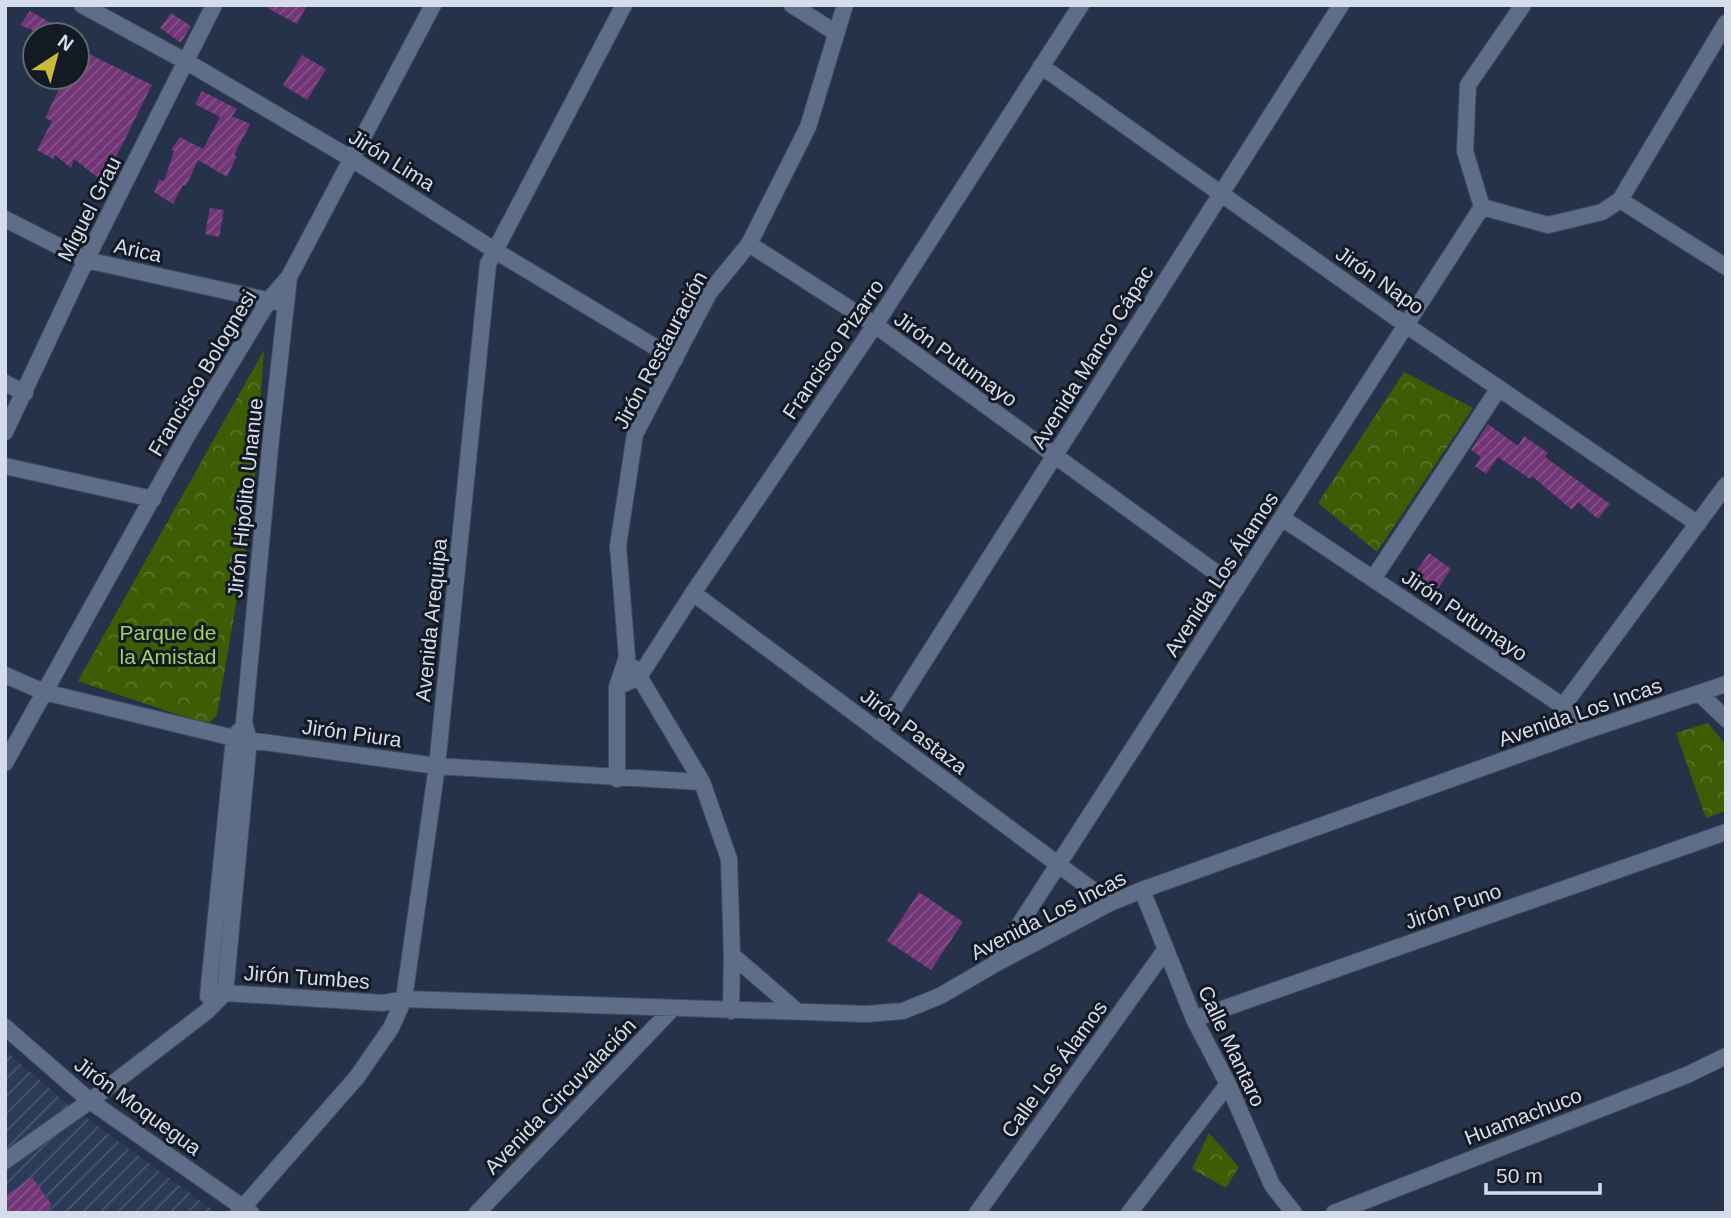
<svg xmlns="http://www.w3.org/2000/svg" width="1731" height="1218" viewBox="0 0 1731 1218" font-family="Helvetica,sans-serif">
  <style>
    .industrial { fill: url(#industrial-furrows) }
    .park { fill: url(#park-crowns) }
    .building { fill: url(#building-hatch) }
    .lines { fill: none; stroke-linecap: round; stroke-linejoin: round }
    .minor-casing { stroke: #424c5f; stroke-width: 18 }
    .minor { stroke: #5f6e88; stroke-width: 16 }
    .labels { text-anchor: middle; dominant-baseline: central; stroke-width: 6; stroke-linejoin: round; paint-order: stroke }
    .street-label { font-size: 21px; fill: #d5ddec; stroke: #141a24 }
    .park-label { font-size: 21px; fill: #9fd260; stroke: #141a24 }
  </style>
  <defs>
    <pattern id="industrial-furrows" width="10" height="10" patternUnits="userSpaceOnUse" patternTransform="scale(1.75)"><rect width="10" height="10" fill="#2a3a57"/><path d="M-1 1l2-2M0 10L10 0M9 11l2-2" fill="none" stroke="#48566f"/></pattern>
    <pattern id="park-crowns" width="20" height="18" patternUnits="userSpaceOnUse" patternTransform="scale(1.75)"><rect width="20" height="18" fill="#3d5d04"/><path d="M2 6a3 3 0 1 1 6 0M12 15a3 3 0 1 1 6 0" fill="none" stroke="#587429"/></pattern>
    <pattern id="building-hatch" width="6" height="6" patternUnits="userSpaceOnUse" patternTransform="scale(1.75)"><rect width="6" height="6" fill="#723576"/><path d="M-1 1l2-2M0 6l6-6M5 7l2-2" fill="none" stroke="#85528a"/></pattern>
  </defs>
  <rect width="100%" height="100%" fill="#253249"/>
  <!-- industrial -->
  <path class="industrial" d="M5,1050L65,1102L217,1213H5Z"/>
  <!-- park -->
  <path class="park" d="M264,350L253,506L217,715L210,722H200L78,681Z
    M1404,372L1473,408L1377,552L1318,503Z
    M1708,723L1726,745V811L1706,818L1676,733Z
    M1209,1133L1239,1167L1226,1188L1192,1169Z"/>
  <!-- building -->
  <path class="building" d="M262,5H307L297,24Z
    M30,11L72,35H43L20,25Z
    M171,13L191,26L181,43L160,28Z
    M77,48L152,85L113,163L116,164L107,185L74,159L71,168L55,155L53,159L37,150L52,121L45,118L65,77H77Z
    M302,55L326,69L307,100L283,85Z
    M202,91L237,109L232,116L250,124L234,155L237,156L227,177L198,160L186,186L183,185L173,204L154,192L159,180L164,181L174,151L171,150L180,137L203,149L220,117L195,104Z
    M210,208L224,210L219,237L205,234Z
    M1488,424L1518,446L1524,436L1548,453L1545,457L1610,504L1598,519L1578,502L1572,510L1532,476L1530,479L1498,457L1486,474L1475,466L1481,457L1471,450Z
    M1429,553L1451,569L1433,596L1410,580Z
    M919,892L963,922L931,970L887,941Z
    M32,1177L52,1205L47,1213H5V1196Z"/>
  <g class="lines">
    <defs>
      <path id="minor" d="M82,5L187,62L352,159L494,250L675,359
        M792,5L836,33
        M1041,66L1406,325L1698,524
        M1620,200L1726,267
        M1482,207L1548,225L1602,212L1620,200L1726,23
        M1482,207L1465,151L1468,85L1523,5
        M5,219L86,260L276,302
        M749,244L875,325L1237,588
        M5,383L25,393
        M5,432L86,260L214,5
        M5,466L153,499
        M1282,518L1563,706L1582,732
        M1373,579L1499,388
        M693,593L1110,903
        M634,668L702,782L729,859L732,955L731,1011
        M5,675L44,692L234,738L437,766L702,782
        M617,687L639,677L693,593L875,325L1081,5
        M1700,694L1726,719
        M1563,706L1726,485
        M879,732L1341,5
        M5,763L188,434L269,300L289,277L433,5
        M617,779V687L627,657L618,546L635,434L709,293L749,244L808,127L845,5
        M1142,890L1194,1019L1228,1084L1272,1185L1294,1213
        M732,955L798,1012
        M996,961L1482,207
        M209,988L225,993L383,1003L404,999L867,1014L903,1011L940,996L995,964L1110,903L1142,890L1582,732L1726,684
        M208,996L234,738L239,731
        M1194,1019L1726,832
        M5,1027L90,1101L251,1213
        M5,1161L90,1101L206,1012L225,993L249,739L244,723L271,438L289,277
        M238,1213L357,1077L391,1028L404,999L437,766L488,264L624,5
        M477,1213L673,1008
        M977,1213L1166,949
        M1129,1213L1228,1084
        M1334,1213L1687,1075L1726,1056"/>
    </defs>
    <!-- minor casing -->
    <use href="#minor" class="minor-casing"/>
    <!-- minor -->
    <use href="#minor" class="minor"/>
  </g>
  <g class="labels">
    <!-- street labels -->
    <g class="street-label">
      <text transform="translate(392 160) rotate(32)">Jirón Lima</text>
      <text transform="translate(89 209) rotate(-63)">Miguel Grau</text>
      <text transform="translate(138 250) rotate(12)">Arica</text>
      <text transform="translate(1380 280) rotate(35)">Jirón Napo</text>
      <text transform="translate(833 349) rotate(-56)">Francisco Pizarro</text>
      <text transform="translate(660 350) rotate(-62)">Jirón Restauración</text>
      <text transform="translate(1092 357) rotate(-58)">Avenida Manco Cápac</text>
      <text transform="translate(956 359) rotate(36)">Jirón Putumayo</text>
      <text transform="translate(202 373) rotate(-59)">Francisco Bolognesi</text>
      <text transform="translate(245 498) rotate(-84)">Jirón Hipólito Unanue</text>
      <text transform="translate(1221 574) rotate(-57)">Avenida Los Álamos</text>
      <text transform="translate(1465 615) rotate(34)">Jirón Putumayo</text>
      <text transform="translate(431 620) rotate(-84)">Avenida Arequipa</text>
      <text transform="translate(1580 712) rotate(-19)">Avenida Los Incas</text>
      <text transform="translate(914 731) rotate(37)">Jirón Pastaza</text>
      <text transform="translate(352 733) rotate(8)">Jirón Piura</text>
      <text transform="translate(1453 906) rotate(-19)">Jirón Puno</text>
      <text transform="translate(1048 915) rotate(-27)">Avenida Los Incas</text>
      <text transform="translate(307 977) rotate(4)">Jirón Tumbes</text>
      <text transform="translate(1232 1046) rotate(65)">Calle Mantaro</text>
      <text transform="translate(1054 1069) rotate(-54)">Calle Los Álamos</text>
      <text transform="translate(560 1096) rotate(-46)">Avenida Circuvalación</text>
      <text transform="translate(138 1106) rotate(36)">Jirón Moquegua</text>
      <text transform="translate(1523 1116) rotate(-21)">Huamachuco</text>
    </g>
    <!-- park labels -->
    <g class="park-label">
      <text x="168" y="632">Parque de<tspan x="168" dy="24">la Amistad</tspan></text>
    </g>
  </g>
  <!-- border -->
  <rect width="1731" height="1218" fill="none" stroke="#d5ddec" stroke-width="14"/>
  <!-- north arrow -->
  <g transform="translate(56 56) rotate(36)"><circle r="33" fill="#141a24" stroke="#616874" stroke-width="2"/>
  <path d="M0-5L12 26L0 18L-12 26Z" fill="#cbba39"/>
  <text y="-10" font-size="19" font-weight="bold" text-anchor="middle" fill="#d5ddec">N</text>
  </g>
  <!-- scale -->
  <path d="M1486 1183v10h114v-10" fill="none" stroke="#d5ddec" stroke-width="3.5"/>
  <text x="1496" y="1183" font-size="21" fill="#d5ddec" stroke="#141a24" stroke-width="5" paint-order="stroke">50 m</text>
</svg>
